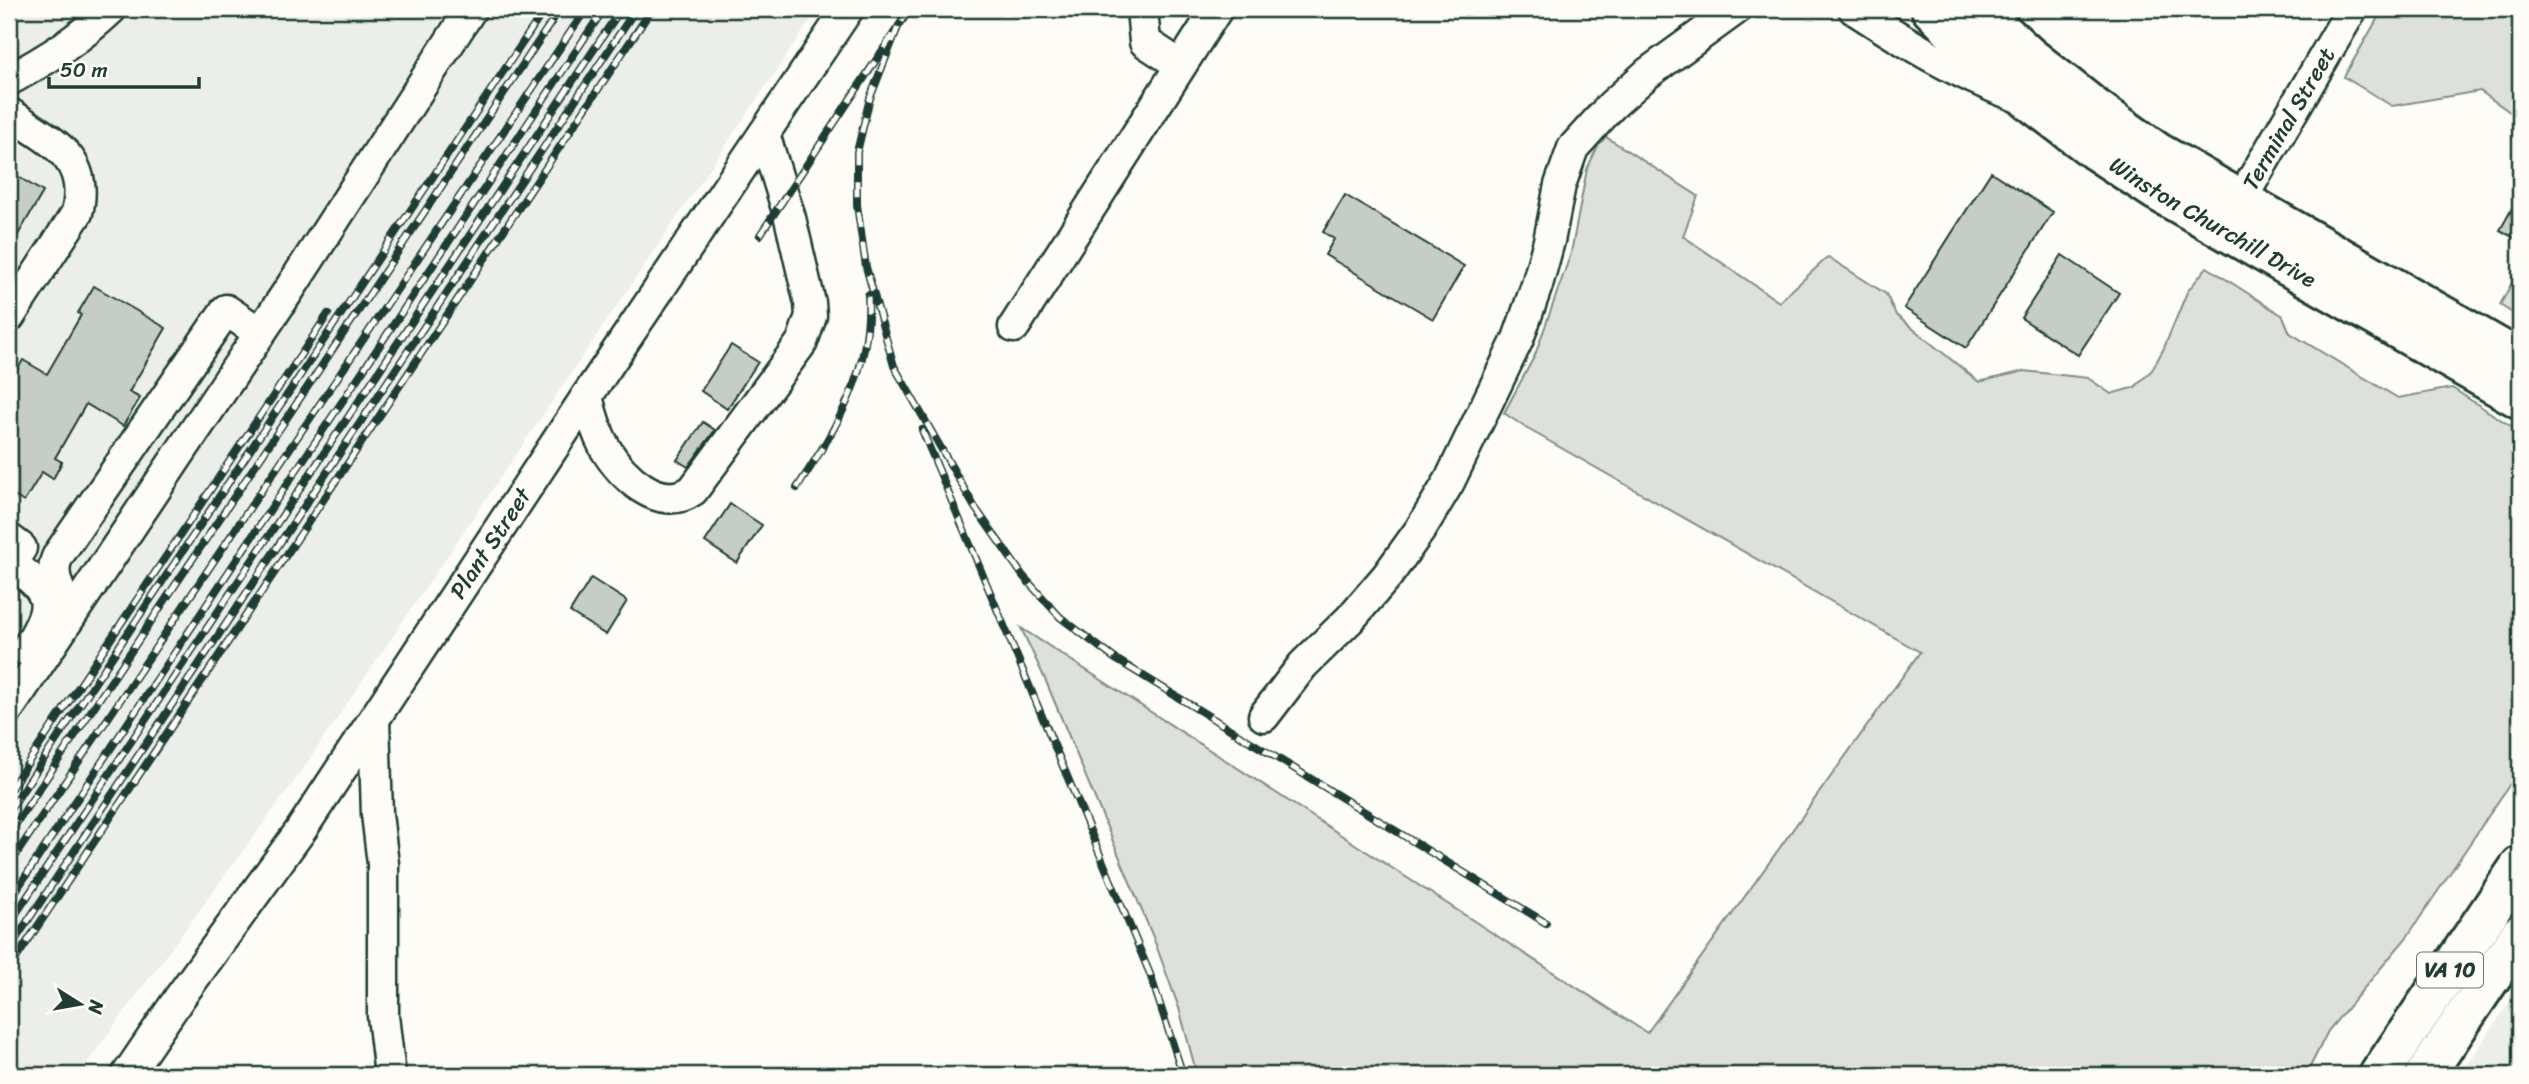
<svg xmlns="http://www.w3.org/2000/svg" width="2529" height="1084" viewBox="0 0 2529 1084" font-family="Sriracha,sans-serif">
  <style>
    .built { fill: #eceee9 }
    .green { fill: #dde0db; stroke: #7e8e88; stroke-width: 2 }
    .building { fill: #c6cdc7; stroke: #1f3d34; stroke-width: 2 }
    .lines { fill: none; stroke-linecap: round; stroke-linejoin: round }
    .minor-casing { stroke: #1f3d34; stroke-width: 35 }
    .highway-casing { stroke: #1f3d34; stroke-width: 44 }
    .minor { stroke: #fdfcf7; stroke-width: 30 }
    .highway { stroke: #fdfcf7; stroke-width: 38 }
    .rail-casing { stroke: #1f3d34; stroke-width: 8 }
    .rail { stroke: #fdfcf7; stroke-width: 5; stroke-dasharray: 16; stroke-linecap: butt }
    .labels { text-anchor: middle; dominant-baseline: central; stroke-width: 6; stroke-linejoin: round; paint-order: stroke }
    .shield { fill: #fdfcf7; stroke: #62766e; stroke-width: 2 }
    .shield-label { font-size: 21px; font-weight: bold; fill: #1f3d34 }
    .street-label { font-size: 23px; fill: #1f3d34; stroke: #fdfcf7 }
  </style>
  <rect width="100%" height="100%" fill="#fdfcf7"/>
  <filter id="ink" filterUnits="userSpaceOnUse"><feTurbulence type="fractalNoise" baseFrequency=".0143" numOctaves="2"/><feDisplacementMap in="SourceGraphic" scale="14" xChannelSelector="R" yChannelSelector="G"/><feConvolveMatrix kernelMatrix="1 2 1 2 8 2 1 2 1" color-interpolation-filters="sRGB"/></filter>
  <g filter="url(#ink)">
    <!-- built -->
    <path class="built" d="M9,9H818L298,776L78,1075H9Z
      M2520,986V1075H2461Z"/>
    <!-- green -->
    <path class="green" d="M2383,9H2520V119L2480,91L2392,106L2344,77Z
      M1603,135L1698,196L1683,236L1779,302L1828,257L1886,294L1896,315L1979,382L2024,371L2088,378L2111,394L2135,387L2152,370L2164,348L2187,292L2207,267L2283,316L2290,333L2398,398L2452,388L2520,432V769L2407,937L2328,1031L2306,1075H1197L1179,1008L1153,937L1045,679L1021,628L1647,1033L1920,652L1526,428L1504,413L1535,355L1571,253L1587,169Z
      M2520,268V318L2500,305Z"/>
    <!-- building -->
    <path class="building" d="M9,171L43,192L9,250Z
      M1991,172L2053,212L1966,348L1904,308Z
      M2520,194V241L2500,230Z
      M1345,195L1464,266L1433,319L1325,255L1334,239L1323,232Z
      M2062,255L2119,293L2078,355L2021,318Z
      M94,286L166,328L129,392L140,398L123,426L86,404L55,458L62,462L53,479L42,472L24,502L9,493V383L23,360L47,374L81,315L78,313Z
      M731,345L758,362L727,409L701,391Z
      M703,422L715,430L688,467L677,460Z
      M730,504L762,525L737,563L705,542Z
      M591,578L627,601L606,635L570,612Z"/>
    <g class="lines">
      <defs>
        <g id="minor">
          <path d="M1142,9L1145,42L1180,65"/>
          <path d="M1854,9C1908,44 1955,73 2016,96"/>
          <path d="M9,80C49,58 78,40 111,9"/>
          <path d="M9,113C49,141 91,156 77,213L9,317"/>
          <path id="s1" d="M2231,217L2352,9"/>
          <path d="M1014,327L1217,9"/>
          <path d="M587,396C591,414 596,431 605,448C621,475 660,514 693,490L802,342L811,316L810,303L790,218L764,134"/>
          <path d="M9,539L21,548L9,565"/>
          <path d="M10,563C55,593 54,606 26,650"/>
          <path d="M74,609C59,597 48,571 59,554L226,310L260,333"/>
          <path d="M9,708L289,290L471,9"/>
          <path d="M1264,716L1303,665L1350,619L1387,576L1420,530L1449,482L1518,339L1537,285L1549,241L1560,185L1573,148L1612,105L1648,73L1736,9"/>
          <path d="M374,720L377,814L383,864V1016L390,1075"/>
          <path id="s2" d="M127,1075L180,997L301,830L587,396L848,9"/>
        </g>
        <g id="highway">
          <path id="s3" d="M1931,9L1978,56L2030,101L2096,151L2155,190L2520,399"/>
          <path d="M1978,9L2029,56L2092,106L2157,152L2520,360"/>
          <path d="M2379,1075L2520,866"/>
          <path d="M2425,1075L2520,934"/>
        </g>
      </defs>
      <!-- minor casing -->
      <use href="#minor" class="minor-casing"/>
      <!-- highway casing -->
      <use href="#highway" class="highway-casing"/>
      <!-- minor -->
      <use href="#minor" class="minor"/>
      <!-- highway -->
      <use href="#highway" class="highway"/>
      <defs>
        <path id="rail" d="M898,27L870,98L857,152V205L866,267L894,366L974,506L1023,576L1060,617L1114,658L1546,923
          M760,235L910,9
          M922,430L1150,974L1183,1075
          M797,488C837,427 872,371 868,295
          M9,791L328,314
          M9,811L545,9
          M9,834L560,9
          M9,865L586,9
          M9,901L604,9
          M9,924L621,9
          M9,949L636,9
          M9,969L652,9"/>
      </defs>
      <!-- rail casing -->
      <use href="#rail" class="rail-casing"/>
      <!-- rail -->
      <use href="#rail" class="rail"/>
    </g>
  </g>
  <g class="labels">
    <!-- shield labels -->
    <rect class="shield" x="2417" y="952.5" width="66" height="35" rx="5"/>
    <g class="shield-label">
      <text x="2450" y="970">VA 10</text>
    </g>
    <!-- street labels -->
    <g class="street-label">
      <text stroke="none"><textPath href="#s1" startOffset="114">Terminal Street</textPath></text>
      <text stroke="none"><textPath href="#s3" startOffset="355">Winston Churchill Drive</textPath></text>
      <text stroke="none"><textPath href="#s2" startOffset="644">Plant Street</textPath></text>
    </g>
  </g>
  <!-- margin -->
  <rect width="2529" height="1084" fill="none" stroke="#fdfcf7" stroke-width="35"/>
  <rect x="18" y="18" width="2494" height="1049" fill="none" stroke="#1f3d34" stroke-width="2.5" filter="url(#ink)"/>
  <!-- north arrow -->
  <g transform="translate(80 1004) rotate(101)" stroke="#fdfcf7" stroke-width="5" paint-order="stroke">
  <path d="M0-5L12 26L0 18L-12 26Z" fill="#1f3d34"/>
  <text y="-10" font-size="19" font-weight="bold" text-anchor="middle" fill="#1f3d34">N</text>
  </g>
  <!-- scale -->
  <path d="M49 77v10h150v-10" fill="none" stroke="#1f3d34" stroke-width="3.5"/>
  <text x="60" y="77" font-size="21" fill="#1f3d34" stroke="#fdfcf7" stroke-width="5" paint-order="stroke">50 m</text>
</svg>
